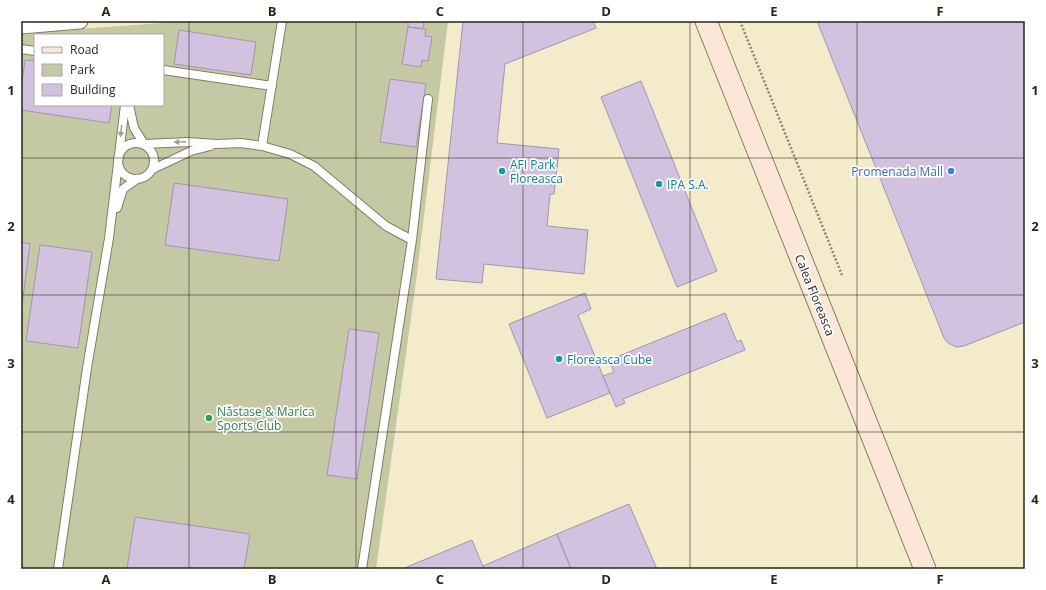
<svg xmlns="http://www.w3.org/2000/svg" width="1046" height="590" viewBox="0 0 1046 590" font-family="'Open Sans',sans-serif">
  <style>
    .green { fill: #c5c9a3; fill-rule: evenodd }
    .building { fill: #d2c2df; stroke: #a394b0 }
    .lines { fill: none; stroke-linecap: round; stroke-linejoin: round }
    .service-casing { stroke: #847d5f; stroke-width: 10 }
    .minor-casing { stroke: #847d5f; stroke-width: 17 }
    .secondary-casing { stroke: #847d5f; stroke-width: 23 }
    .path { stroke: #8a856e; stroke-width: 2.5; stroke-dasharray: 2 2; stroke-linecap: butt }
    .service { stroke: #fff; stroke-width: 8 }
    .minor { stroke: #fff; stroke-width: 15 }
    .secondary { stroke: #fce6d7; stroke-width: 21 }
    .oneway { fill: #9f9d98 }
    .grid { fill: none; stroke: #292619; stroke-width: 1; stroke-opacity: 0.55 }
    .culture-dot { fill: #0f9aa8; stroke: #fff; stroke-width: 1.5 }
    .shop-dot { fill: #3f7fe0; stroke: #fff; stroke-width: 1.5 }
    .leisure-dot { fill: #2e9e5b; stroke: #fff; stroke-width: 1.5 }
    .labels { text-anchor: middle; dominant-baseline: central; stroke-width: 3.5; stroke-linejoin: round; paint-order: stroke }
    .culture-label { font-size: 12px; fill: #0d838f; stroke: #fff; text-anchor: start }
    .shop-label { font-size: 12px; fill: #366cbe; stroke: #fff; text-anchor: end }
    .street-label { font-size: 12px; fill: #292619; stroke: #fff }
    .leisure-label { font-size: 12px; fill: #27864d; stroke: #fff; text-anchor: start }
    .neatline { fill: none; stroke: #292619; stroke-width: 1.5 }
    .grid-label { font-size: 13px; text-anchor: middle; font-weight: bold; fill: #292619 }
  </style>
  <rect width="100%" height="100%" fill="#f3ebca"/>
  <!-- green -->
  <path class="green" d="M191,21H448L415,289L376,569H21V33ZM35,35H163V105H35Z"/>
  <!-- building -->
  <path class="building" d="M408,21H424L423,29L408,27Z
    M463,21H593L596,28L505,64L497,143L559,149L554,194H550L547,226L588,230L584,274L484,264L482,283L436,279Z
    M817,21H1025V322L964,346L956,347L948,343L944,338Z
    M408,27L426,29L425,36L432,37L428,61L422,60L421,67L402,64Z
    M179,30L256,42L251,75L174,64Z
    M25,60L35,61V105H112L109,123L21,110V90Z
    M390,79L426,84L416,147L380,142Z
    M641,81L717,271L677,287L601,97Z
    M174,183L288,199L279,261L165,245Z
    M21,242L30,244L21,313Z
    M40,245L92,252L78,348L26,341Z
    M585,293L591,309L578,315L610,393L547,418L509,324Z
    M725,313L737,342L741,340L745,350L623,399L625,403L616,407L603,376L614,372L609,360Z
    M349,329L379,333L357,479L327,475Z
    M629,504L657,569H571L557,534Z
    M135,517L250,534L244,569H127Z
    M557,534L571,569H484L483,566Z
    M472,540L484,569H402Z"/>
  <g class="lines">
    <defs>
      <path id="service" d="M21,49L35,51
        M163,70L272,86
        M129,105L134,128L144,144L188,142L217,144L241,143L262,146L290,154L314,166L386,226L412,240L362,569
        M118 161a18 18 0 1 1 36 0a18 18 0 1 1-36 0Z
        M262,146L282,21
        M153,169L191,151L210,146
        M117,208L123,189L137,179
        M412,240L428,99
        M58,569L87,368L109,238L125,105"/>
      <path id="minor" d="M21,26L80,21"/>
      <path id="secondary" d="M706,21L925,569"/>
    </defs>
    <!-- service casing -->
    <use href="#service" class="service-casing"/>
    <!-- minor casing -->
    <use href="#minor" class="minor-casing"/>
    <!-- secondary casing -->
    <use href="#secondary" class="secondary-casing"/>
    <!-- path -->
    <path class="path" d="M740,21L842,275"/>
    <!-- service -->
    <use href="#service" class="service"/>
    <!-- minor -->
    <use href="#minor" class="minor"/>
    <!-- secondary -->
    <use href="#secondary" class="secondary"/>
  </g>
  <!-- one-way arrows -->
  <defs><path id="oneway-solid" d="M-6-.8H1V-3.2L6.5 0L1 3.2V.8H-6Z"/></defs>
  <g class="oneway">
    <use href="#oneway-solid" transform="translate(121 131) rotate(97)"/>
    <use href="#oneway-solid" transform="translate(180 142) rotate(177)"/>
  </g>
  <!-- grid -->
  <path class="grid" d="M189,21V569M356,21V569M523,21V569M690,21V569M857,21V569M21,158H1025M21,295H1025M21,432H1025"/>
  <!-- markers -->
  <g class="culture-dot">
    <circle cx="502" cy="171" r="4"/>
    <circle cx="659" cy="184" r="4"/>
    <circle cx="559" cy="359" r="4"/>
  </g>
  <circle class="shop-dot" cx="951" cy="171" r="4"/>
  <circle class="leisure-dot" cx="209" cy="418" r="4"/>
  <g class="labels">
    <!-- culture labels -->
    <g class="culture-label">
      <text x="510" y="164">AFI Park<tspan x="510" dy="14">Floreasca</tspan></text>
      <text x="667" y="184">IPA S.A.</text>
      <text x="567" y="359">Floreasca Cube</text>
    </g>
    <!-- shop labels -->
    <g class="shop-label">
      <text x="943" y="171">Promenada Mall</text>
    </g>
    <!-- street labels -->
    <g class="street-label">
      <text transform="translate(815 295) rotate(68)">Calea Floreasca</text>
    </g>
    <!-- leisure labels -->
    <g class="leisure-label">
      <text x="217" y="411">Năstase &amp; Marica<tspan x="217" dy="14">Sports Club</tspan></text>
    </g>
  </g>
  <!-- border -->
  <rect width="1046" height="590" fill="none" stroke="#ffffff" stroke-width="44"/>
  <!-- legend -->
  <rect x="34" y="34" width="130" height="72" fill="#ffffff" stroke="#a9a8a3"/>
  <rect x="42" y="47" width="20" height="6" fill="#fce6d7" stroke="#a9a8a3"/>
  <text x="70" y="54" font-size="12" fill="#292619">Road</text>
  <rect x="42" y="64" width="20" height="12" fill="#c5c9a3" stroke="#a9a8a3"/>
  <text x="70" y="74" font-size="12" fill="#292619">Park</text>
  <rect x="42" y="84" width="20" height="12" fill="#d2c2df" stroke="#a9a8a3"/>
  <text x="70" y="94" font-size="12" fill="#292619">Building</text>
  <rect x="22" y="22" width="1002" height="546" class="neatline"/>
  <g class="grid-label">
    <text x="106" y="16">A</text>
    <text x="272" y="16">B</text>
    <text x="440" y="16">C</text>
    <text x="606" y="16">D</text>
    <text x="774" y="16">E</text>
    <text x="940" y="16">F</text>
    <text x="11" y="95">1</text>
    <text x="1035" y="95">1</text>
    <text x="11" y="231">2</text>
    <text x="1035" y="231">2</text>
    <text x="11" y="368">3</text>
    <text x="1035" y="368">3</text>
    <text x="11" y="504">4</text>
    <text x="1035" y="504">4</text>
    <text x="106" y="584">A</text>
    <text x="272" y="584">B</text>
    <text x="440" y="584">C</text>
    <text x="606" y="584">D</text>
    <text x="774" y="584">E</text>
    <text x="940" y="584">F</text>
  </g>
</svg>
